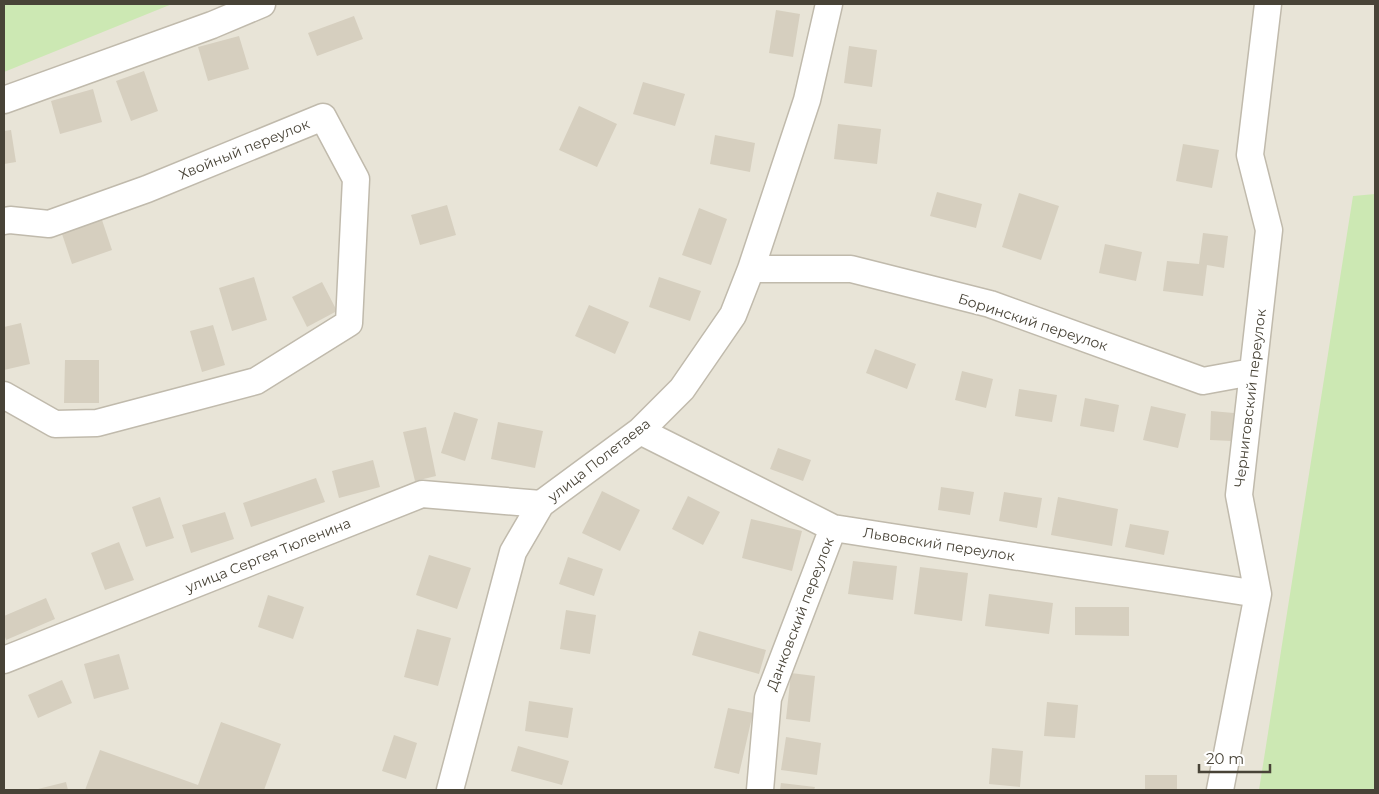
<svg xmlns="http://www.w3.org/2000/svg" width="1379" height="794" viewBox="0 0 1379 794" font-family="Montserrat,sans-serif">
  <style>
    .residential { fill: #e8e4d7 }
    .green { fill: #cce8b3 }
    .building { fill: #d6cfbf }
    .lines { fill: none; stroke-linecap: round; stroke-linejoin: round }
    .minor-casing { stroke: #c0baac; stroke-width: 29 }
    .minor { stroke: #fff; stroke-width: 26 }
    .labels { text-anchor: middle; dominant-baseline: central; stroke-width: 4.5; stroke-linejoin: round; paint-order: stroke }
    .street-label { font-size: 14px; fill: #484337; stroke: #fff }
  </style>
  <rect width="100%" height="100%" fill="#f4f2e9"/>
  <!-- residential -->
  <path class="residential" d="M65,4H1375V270L1277,790H4V29Z"/>
  <!-- green -->
  <path class="green" d="M4,4H172L4,72Z
    M1375,194V790H1259L1353,196Z"/>
  <!-- building -->
  <path class="building" d="M776,10L800,14L793,57L769,53Z
    M354,16L363,39L317,56L308,33Z
    M239,36L249,69L208,81L198,47Z
    M849,46L877,50L872,87L844,83Z
    M144,71L158,111L131,121L116,81Z
    M643,82L685,94L675,126L633,114Z
    M93,89L102,122L60,134L51,101Z
    M579,106L617,124L597,167L559,150Z
    M838,124L881,129L877,164L834,159Z
    M11,130L16,162L4,164V131Z
    M715,135L755,143L750,172L710,164Z
    M1183,144L1219,150L1212,188L1176,181Z
    M937,192L982,204L976,228L930,216Z
    M1019,193L1059,206L1041,260L1002,247Z
    M447,205L456,235L420,245L411,215Z
    M699,208L727,219L711,265L682,255Z
    M101,217L112,250L72,264L61,231Z
    M1203,233L1228,236L1224,268L1207,265L1203,296L1163,291L1167,261L1199,264Z
    M1105,244L1142,252L1136,281L1099,273Z
    M254,277L267,320L232,331L219,288Z
    M659,277L701,291L690,321L649,307Z
    M322,282L337,311L307,327L292,297Z
    M589,305L629,322L615,354L575,336Z
    M21,323L30,364L4,370V327Z
    M213,325L225,365L202,372L190,331Z
    M875,349L916,364L907,389L866,373Z
    M65,360H99V403H64Z
    M962,371L993,379L986,408L955,400Z
    M1019,389L1057,395L1052,422L1015,416Z
    M1085,398L1119,405L1114,432L1080,426Z
    M1151,406L1186,414L1178,448L1143,440Z
    M1211,411L1234,413L1232,441L1210,440Z
    M454,412L478,419L465,461L441,453Z
    M498,422L543,431L535,468L491,459Z
    M426,427L436,476L415,481L403,432Z
    M778,448L811,460L803,481L770,469Z
    M373,460L380,487L339,498L332,471Z
    M316,478L325,502L251,527L243,503Z
    M941,487L974,492L970,515L938,510Z
    M602,491L640,510L620,551L582,533Z
    M1004,492L1042,498L1037,528L999,521Z
    M688,496L720,512L703,545L672,529Z
    M160,497L174,538L146,547L132,507Z
    M1058,497L1118,509L1112,546L1051,535Z
    M225,512L234,539L191,553L182,525Z
    M751,519L802,531L792,571L742,558Z
    M1130,524L1169,531L1164,555L1125,547Z
    M119,542L134,580L105,590L91,553Z
    M429,555L471,568L457,609L416,595Z
    M568,557L603,569L594,596L559,584Z
    M853,561L897,566L893,600L848,594Z
    M920,567L968,573L962,621L914,614Z
    M989,594L1053,603L1049,634L985,626Z
    M268,595L304,607L293,639L258,627Z
    M46,598L55,619L6,640L4,634V616Z
    M1075,607H1129V636L1075,635Z
    M566,610L596,615L590,654L560,649Z
    M417,629L451,638L438,686L404,677Z
    M699,631L766,650L759,674L692,655Z
    M119,654L129,689L94,699L84,664Z
    M791,673L815,676L810,722L786,719Z
    M62,680L72,703L38,718L28,695Z
    M529,701L573,708L568,738L525,731Z
    M1047,702L1078,705L1075,738L1044,736Z
    M728,708L753,713L739,774L714,768Z
    M221,722L281,744L264,790H85L100,750L198,785Z
    M394,735L417,743L406,779L382,771Z
    M786,737L821,743L817,775L781,770Z
    M518,746L569,761L562,785L511,771Z
    M992,748L1023,751L1020,787L989,784Z
    M1145,775H1177V790H1145Z
    M66,782L68,790H34Z
    M781,783L815,787L814,790H780Z"/>
  <g class="lines">
    <defs>
      <path id="minor" d="M4,100L212,25L262,4
        M4,221L10,220L49,224L147,189L323,117L356,179L349,323L256,381L97,423L55,424L4,395
        M751,269H851L990,304L1203,381L1252,372
        M640,431L833,528L1258,594
        M4,660L422,494L541,504
        M450,790L513,552L541,504L640,431L682,389L733,315L751,269L807,100L829,4
        M760,790L768,698L833,528
        M1220,790L1258,594L1239,495L1269,230L1250,155L1268,4"/>
    </defs>
    <!-- minor casing -->
    <use href="#minor" class="minor-casing"/>
    <!-- minor -->
    <use href="#minor" class="minor"/>
  </g>
  <g class="labels">
    <!-- street labels -->
    <g class="street-label">
      <text transform="translate(244 149) rotate(-22)">Хвойный переулок</text>
      <text transform="translate(1033 322) rotate(18)">Боринский переулок</text>
      <text transform="translate(1250 398) rotate(-83)">Черниговский переулок</text>
      <text transform="translate(599 460) rotate(-38)">улица Полетаева</text>
      <text transform="translate(939 544) rotate(9)">Львовский переулок</text>
      <text transform="translate(268 555) rotate(-22)">улица Сергея Тюленина</text>
      <text transform="translate(800 614) rotate(-69)">Данковский переулок</text>
    </g>
  </g>
  <!-- border -->
  <rect width="1379" height="794" fill="none" stroke="#484337" stroke-width="10"/>
  <!-- scale -->
  <path d="M1199 764v8h71v-8" fill="none" stroke="#484337" stroke-width="2.5"/>
  <text x="1206" y="764" font-size="15" fill="#484337" stroke="#ffffff" stroke-width="4" paint-order="stroke">20 m</text>
</svg>
